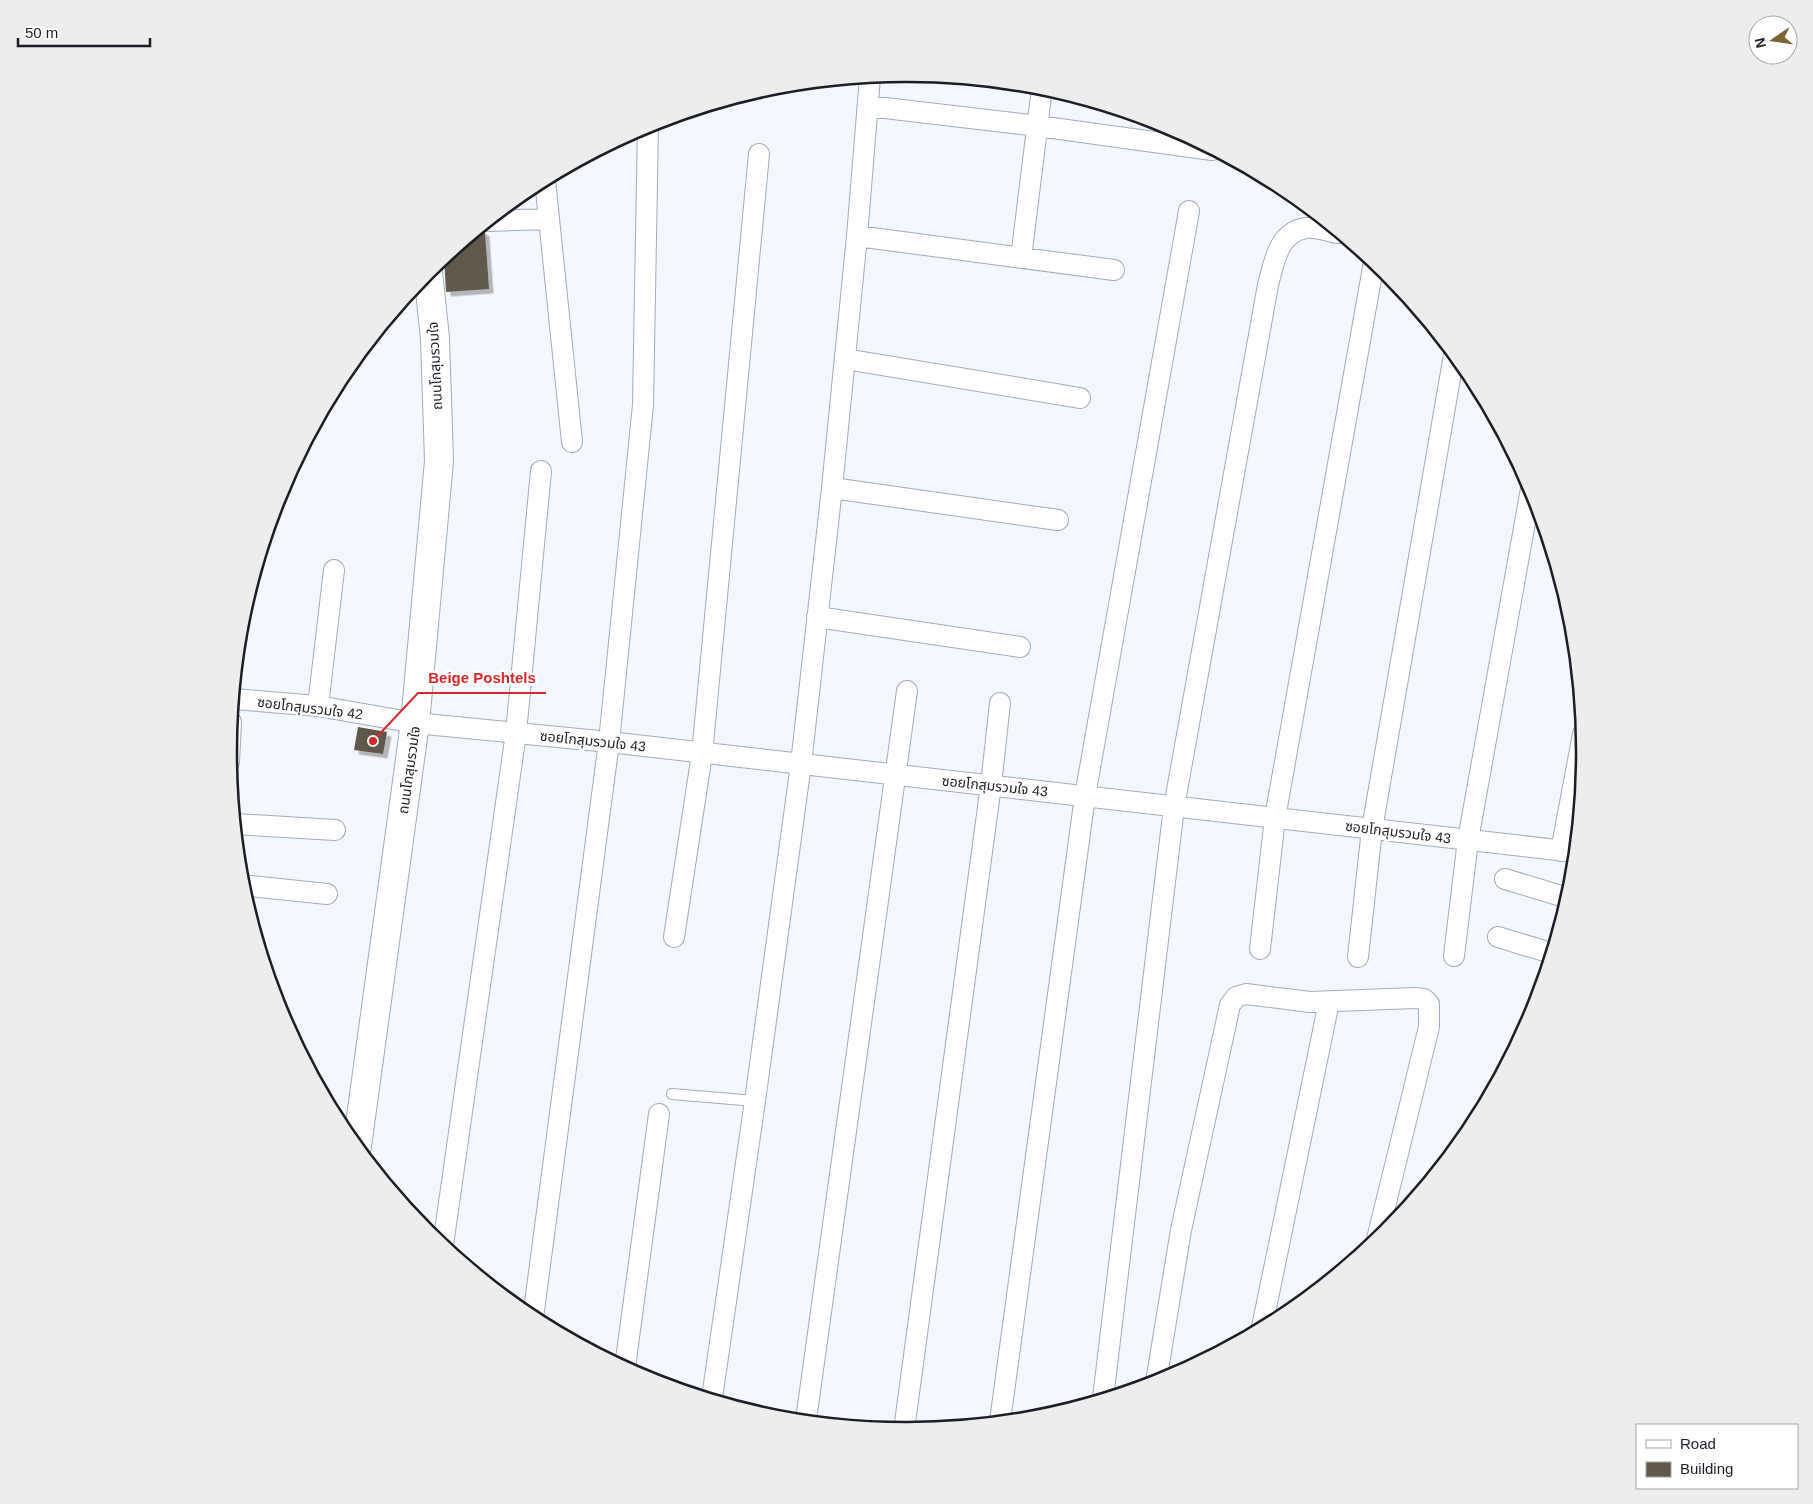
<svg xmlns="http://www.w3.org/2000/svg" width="1813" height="1504" viewBox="0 0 1813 1504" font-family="Arial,'Noto Sans Thai',sans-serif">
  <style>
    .building { fill: #615848; filter: url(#shadow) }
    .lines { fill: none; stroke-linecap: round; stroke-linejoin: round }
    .lane-casing { stroke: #a1abbc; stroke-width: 12 }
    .street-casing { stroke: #a1abbc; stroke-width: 22 }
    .secondary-casing { stroke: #a1abbc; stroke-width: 30 }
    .lane { stroke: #fff; stroke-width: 10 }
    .street { stroke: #fff; stroke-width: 20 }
    .secondary { stroke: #fff; stroke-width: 28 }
    .labels { text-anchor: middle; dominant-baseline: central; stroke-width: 5; stroke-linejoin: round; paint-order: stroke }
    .street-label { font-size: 14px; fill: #1b1f25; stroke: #fff }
    .rim { fill: none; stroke: #1b1f25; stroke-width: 2.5 }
    .leader { fill: none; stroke: #d62828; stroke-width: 2 }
    .callout-dot { fill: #d62828; stroke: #fff; stroke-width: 2 }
    .callout-label { font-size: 15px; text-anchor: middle; font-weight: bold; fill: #d62828; stroke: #fff; stroke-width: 5; stroke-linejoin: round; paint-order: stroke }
  </style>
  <defs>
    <filter id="shadow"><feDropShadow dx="4.5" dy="4.5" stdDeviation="0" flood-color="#0004"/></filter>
  </defs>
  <rect width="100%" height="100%" fill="#f3f7fe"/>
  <!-- building -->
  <path class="building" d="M480,229L485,232L489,289L446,292L444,259Z
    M358,727L387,732L383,754L354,750Z"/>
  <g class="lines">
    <defs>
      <path id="lane" d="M672,1094L755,1101"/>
      <path id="street" d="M868,106L1038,126L1212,150
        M545,180L572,442
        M489,221L548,219
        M857,236L1114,270
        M1021,258L1042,88
        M845,359L1080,398
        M832,488L1058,520
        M817,617L1020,647
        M234,699L318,706L415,723L609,742L1575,852
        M318,706L334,570
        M229,762L231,722
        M235,824L335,830
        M1561,851L1583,734
        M1505,879L1568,898
        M241,885L327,894
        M674,937L702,754L759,154
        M1498,937L1551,953
        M1260,949L1275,818L1374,262
        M1454,956L1468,840L1531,489
        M1358,957L1372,829L1454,355
        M443,1245L516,733L541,471
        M533,1318L609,742L643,405L648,125
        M1262,1327L1329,1002
        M625,1367L659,1114
        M1156,1382L1181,1230L1230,1005L1236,997L1246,994L1310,1002L1415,998L1424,999L1429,1004V1027L1377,1239
        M712,1398L755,1101L801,764L832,488L857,236L870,77
        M1103,1398L1174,807L1268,285C1274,263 1278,232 1306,228C1316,227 1328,231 1338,233
        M806,1420L907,691
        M1000,1421L1085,796L1189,211
        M904,1430L991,785L1000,703"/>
      <path id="secondary" d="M357,1146L415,723L439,461L435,338L428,272"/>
    </defs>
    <!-- lane casing -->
    <use href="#lane" class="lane-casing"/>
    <!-- street casing -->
    <use href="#street" class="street-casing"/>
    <!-- secondary casing -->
    <use href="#secondary" class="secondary-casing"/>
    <!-- lane -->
    <use href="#lane" class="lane"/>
    <!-- street -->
    <use href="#street" class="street"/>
    <!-- secondary -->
    <use href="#secondary" class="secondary"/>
  </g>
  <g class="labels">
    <!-- street labels -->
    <g class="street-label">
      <text transform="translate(435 366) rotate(-93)">ถนนโกสุมรวมใจ</text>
      <text transform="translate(310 708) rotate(7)">ซอยโกสุมรวมใจ 42</text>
      <text transform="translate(593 741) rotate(6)">ซอยโกสุมรวมใจ 43</text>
      <text transform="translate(409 770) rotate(-82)">ถนนโกสุมรวมใจ</text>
      <text transform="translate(995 786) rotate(6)">ซอยโกสุมรวมใจ 43</text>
      <text transform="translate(1398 832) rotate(7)">ซอยโกสุมรวมใจ 43</text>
    </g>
  </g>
  <!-- crop -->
  <path d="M0 0H1813V1504H0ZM906 82H907A669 669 0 0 1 1576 751V753A669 669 0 0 1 907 1422H906A669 669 0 0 1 237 753V751A669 669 0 0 1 906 82Z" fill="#ededee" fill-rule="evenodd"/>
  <path class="rim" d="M906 82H907A669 669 0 0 1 1576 751V753A669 669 0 0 1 907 1422H906A669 669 0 0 1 237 753V751A669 669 0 0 1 906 82Z"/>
  <!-- callouts -->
  <path class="leader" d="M373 741L418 693H546"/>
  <circle class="callout-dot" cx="373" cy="741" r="5"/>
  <g class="callout-label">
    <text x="482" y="683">Beige Poshtels</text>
  </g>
  <!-- legend -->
  <rect x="1636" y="1424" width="162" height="65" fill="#ffffff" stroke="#a4a5a8"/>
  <rect x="1646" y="1440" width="25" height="8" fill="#ffffff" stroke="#a4a5a8"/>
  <text x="1680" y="1449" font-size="15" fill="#1b1f25">Road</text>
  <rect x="1646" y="1462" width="25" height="15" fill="#615848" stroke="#a4a5a8"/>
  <text x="1680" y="1474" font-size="15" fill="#1b1f25">Building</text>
  <!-- north arrow -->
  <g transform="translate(1773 40) rotate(257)"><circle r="24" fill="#ffffff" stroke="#a4a5a8"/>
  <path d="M0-4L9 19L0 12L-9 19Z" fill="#7d6435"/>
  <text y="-8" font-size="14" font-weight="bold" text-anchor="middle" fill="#1b1f25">N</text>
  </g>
  <!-- scale -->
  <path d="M18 38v8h132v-8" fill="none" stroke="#1b1f25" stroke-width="2.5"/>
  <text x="25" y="38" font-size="15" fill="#1b1f25" stroke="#ffffff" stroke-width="4" paint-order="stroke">50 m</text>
</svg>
